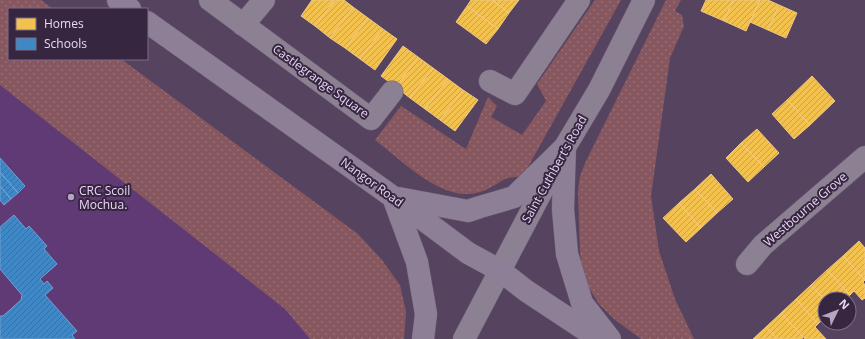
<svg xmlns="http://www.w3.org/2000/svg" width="865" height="339" viewBox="0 0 865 339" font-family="'Open Sans',sans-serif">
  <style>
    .built { fill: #603a74 }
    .grass { fill: url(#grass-dots) }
    .homes { fill: url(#homes-hatch); stroke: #f0c881 }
    .schools { fill: url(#schools-hatch); stroke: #73a0d4 }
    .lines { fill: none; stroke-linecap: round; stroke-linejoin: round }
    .minor-casing { stroke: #706078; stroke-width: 23 }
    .major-casing { stroke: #706078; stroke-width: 23 }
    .minor { stroke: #8c8093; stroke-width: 22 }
    .major { stroke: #8d7f95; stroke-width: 22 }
    .poi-dot { fill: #b7a3c2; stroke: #36263f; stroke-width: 1.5 }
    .labels { text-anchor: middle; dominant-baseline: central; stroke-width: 4; stroke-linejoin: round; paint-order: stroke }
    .street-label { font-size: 12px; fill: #ebd7f8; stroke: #36263f }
    .poi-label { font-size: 12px; fill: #ebd7f8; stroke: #36263f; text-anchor: start }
  </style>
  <defs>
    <pattern id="grass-dots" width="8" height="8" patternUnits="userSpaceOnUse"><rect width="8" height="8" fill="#875760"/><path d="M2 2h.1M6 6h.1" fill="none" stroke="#986e78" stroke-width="1.8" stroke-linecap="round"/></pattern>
    <pattern id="homes-hatch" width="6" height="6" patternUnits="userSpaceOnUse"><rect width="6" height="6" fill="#f2c14e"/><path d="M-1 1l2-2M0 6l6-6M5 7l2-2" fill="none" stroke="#c7a14d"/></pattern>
    <pattern id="schools-hatch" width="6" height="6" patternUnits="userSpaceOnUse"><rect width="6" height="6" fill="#3f88c5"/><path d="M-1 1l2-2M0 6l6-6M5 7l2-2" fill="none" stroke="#416f9a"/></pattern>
  </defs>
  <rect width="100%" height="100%" fill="#56435f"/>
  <!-- built -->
  <path class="built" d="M0,85L285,309L310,339H0Z"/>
  <!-- grass -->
  <path class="grass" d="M0,0H41L53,9H9V59H121L358,234L382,260L400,285L406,312L404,339H310L285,309L0,85Z
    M595,0H621L523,176C517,177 510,177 505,179C493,186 484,193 469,194C436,196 400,159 375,140L401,106L466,149L488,97L497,106L491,117L522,135L546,101L537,84Z
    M666,0H681L675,11L682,15L684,26L670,58L651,196L659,251L675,299L694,339H641L614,319L599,304L589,288L582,271L580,253L578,191L580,176L586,161Z"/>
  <!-- homes -->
  <path class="homes" d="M312,0H335L315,26L301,16Z
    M335,0H344L353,7L330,38L315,26Z
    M471,0H492L509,13L498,29L467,6Z
    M492,0H519L509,13Z
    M706,0H733L724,21L701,11Z
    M733,0H760L746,31L724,21Z
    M760,0H768L779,5L768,30L750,22Z
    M779,5L797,13L786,38L768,30Z
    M467,6L498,29L486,44L456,22Z
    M353,7L368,18L345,48L330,38Z
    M368,18L383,29L360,59L345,48Z
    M383,29L397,39L375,70L360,59Z
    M403,46L418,57L396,87L381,76Z
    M418,57L433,68L410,98L396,87Z
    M433,68L448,79L425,109L410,98Z
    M812,76L835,101L810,125L787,100Z
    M448,79L463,90L440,120L425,109Z
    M463,90L478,100L455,131L440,120Z
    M787,100L810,125L794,139L772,114Z
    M757,129L779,153L764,167L741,143Z
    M741,143L764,167L748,182L726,158Z
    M711,174L733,199L717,213L695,189Z
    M695,189L717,213L701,228L679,203Z
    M679,203L701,228L686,242L663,218Z
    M859,241L865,248V280L843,256Z
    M843,256L865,280L863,282L865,285V298L862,300L854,291L850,295L827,270Z
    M827,270L850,295L845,299L825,300L811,285Z
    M811,285L825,300V319L824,318L818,324L796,299Z
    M796,299L818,324L815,327L826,339H805L781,313Z
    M781,313L803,337L802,339H777L766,327Z
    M766,327L777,339H753Z"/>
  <!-- schools -->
  <path class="schools" d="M0,158L25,186L18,193L0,172Z
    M0,172L18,193L11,199L0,186Z
    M0,186L11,199L4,205L0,200Z
    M14,215L26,229L29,226L47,246L44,249L57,264L40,279L44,284L47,281L53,288L45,295L77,331L72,335L75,339H0V316H3L21,300L22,295L0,269V227Z"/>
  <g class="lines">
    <defs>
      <path id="minor" d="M210,0L371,119L392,92
        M243,25L264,0
        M490,81L515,94L579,0
        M747,264L763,245L865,157
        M464,339L565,147L599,90L644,0"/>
      <path id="major" d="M118,0L130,9
        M147,22L393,197L468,253L501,271L525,290L599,339
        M565,147L563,209L567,254L582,303L610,339
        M393,197L417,262L426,314L423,339
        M398,198L468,211L480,207L514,197L565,147"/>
    </defs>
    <!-- minor casing -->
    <use href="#minor" class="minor-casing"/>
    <!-- major casing -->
    <use href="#major" class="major-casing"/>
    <!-- minor -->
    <use href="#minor" class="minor"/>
    <!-- major -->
    <use href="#major" class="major"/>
  </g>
  <!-- markers -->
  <circle class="poi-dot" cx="71" cy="197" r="4"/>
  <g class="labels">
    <!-- street labels -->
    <g class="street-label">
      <text transform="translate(321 81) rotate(36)">Castlegrange Square</text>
      <text transform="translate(554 169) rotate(-61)">Saint Cuthbert’s Road</text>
      <text transform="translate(372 182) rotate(36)">Nangor Road</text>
      <text transform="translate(805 209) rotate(-41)">Westbourne Grove</text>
    </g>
    <!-- poi labels -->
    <g class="poi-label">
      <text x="79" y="190">CRC Scoil<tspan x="79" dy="14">Mochua.</tspan></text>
    </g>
  </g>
  <!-- legend -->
  <rect x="8" y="8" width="140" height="52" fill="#36263f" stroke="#7e6d89"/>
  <rect x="16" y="18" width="20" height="12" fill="#f2c14e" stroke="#7e6d89"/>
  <text x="44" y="28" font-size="12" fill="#ebd7f8">Homes</text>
  <rect x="16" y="38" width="20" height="12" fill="#3f88c5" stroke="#7e6d89"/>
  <text x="44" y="48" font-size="12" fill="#ebd7f8">Schools</text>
  <!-- north arrow -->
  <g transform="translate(837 311) rotate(47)"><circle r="19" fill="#36263f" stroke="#7e6d89"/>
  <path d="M0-3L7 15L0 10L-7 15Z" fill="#b7a3c2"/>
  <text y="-6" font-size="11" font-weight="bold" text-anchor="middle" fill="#ebd7f8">N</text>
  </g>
</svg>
